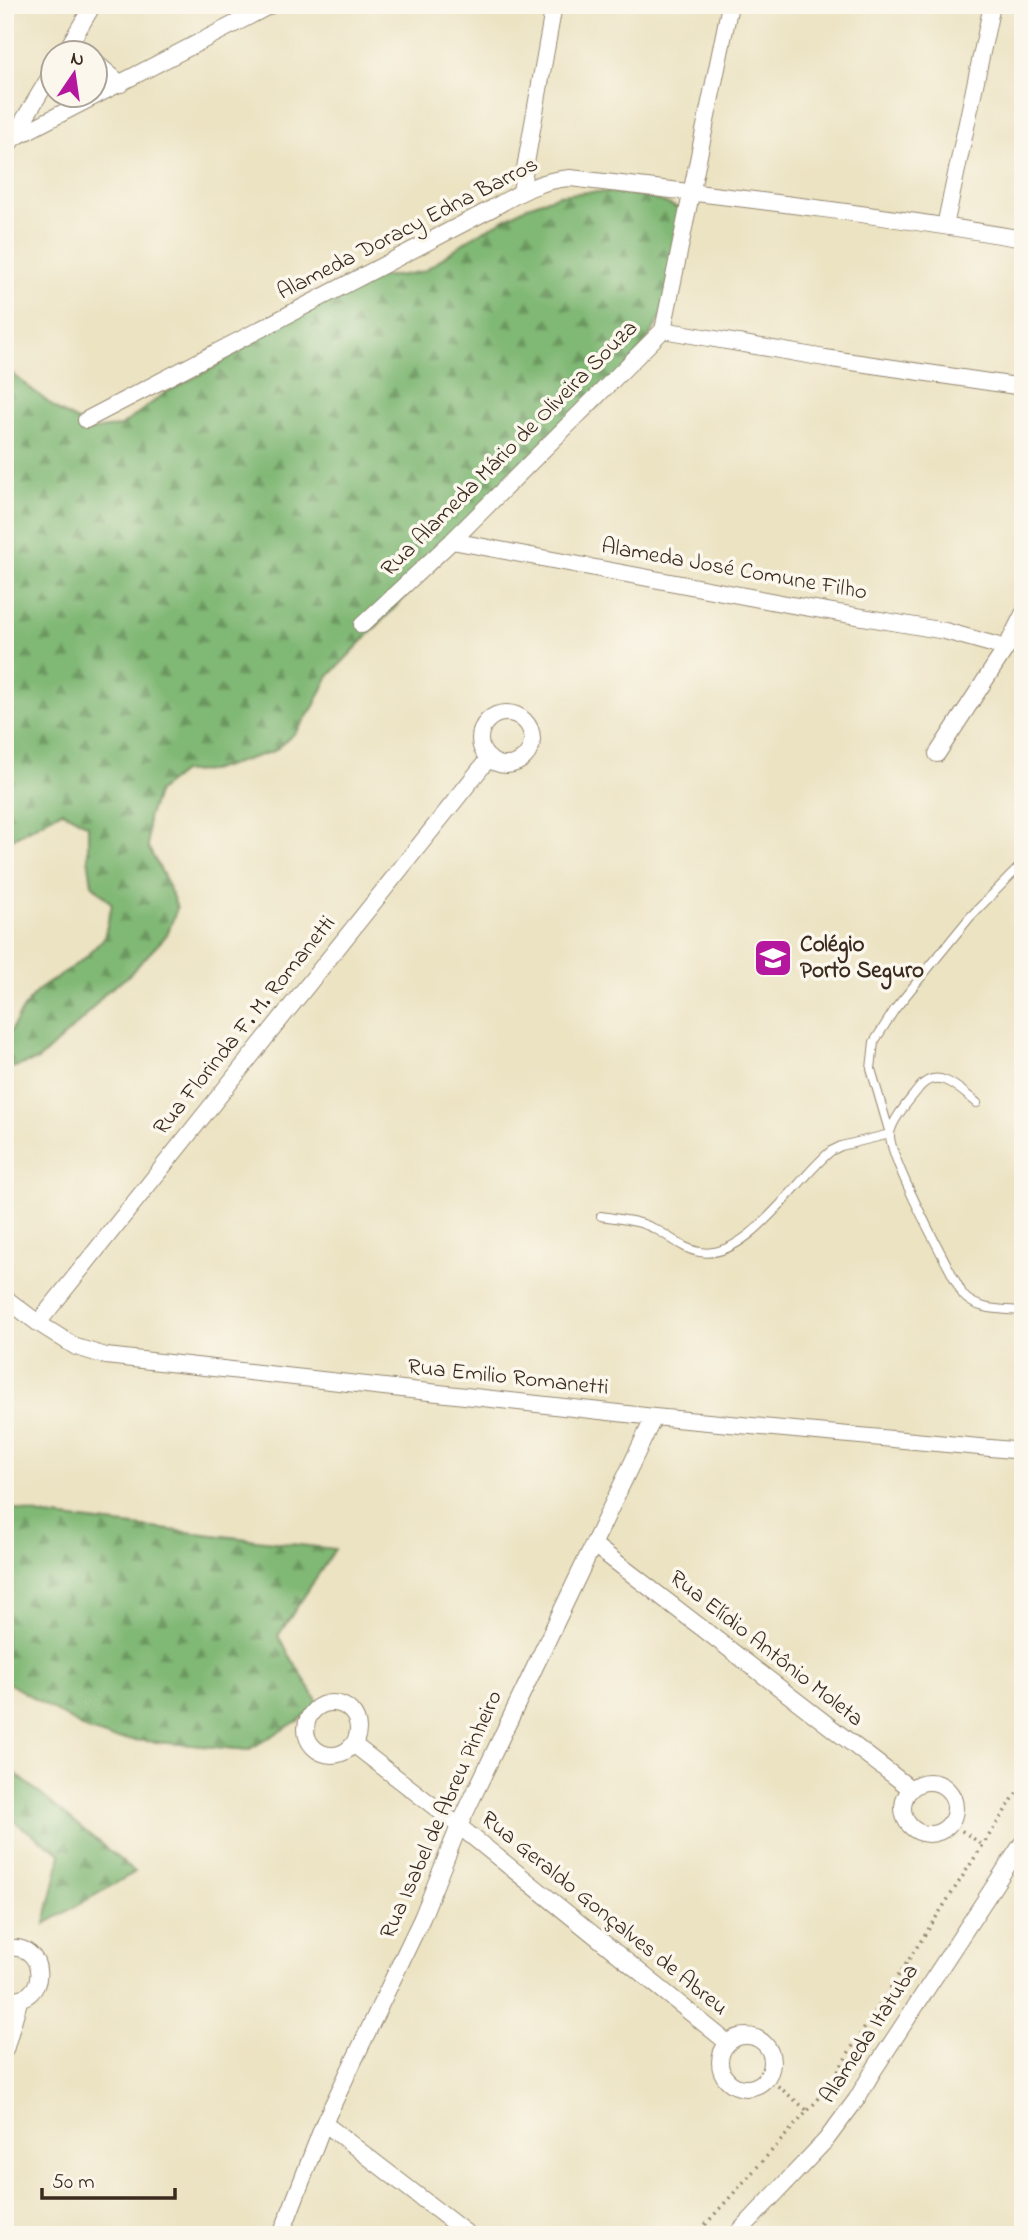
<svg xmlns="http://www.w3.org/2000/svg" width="1028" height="2240" viewBox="0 0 1028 2240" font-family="'Indie Flower',sans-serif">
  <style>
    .forest { fill: url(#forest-firs); stroke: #5e7149; stroke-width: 2 }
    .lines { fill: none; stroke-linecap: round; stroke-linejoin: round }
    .service-casing { stroke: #948670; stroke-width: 10 }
    .minor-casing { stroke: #948670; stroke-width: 18 }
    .path { stroke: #948670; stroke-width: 3.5; stroke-dasharray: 2 5; stroke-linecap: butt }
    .service { stroke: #fff; stroke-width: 8 }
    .minor { stroke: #fff; stroke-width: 16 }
    .labels { text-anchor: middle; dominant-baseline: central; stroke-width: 7; stroke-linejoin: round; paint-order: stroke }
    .street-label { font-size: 23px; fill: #3b2a1e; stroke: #fbf7ec }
    .poi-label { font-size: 23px; font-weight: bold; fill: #3b2a1e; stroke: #fbf7ec; text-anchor: start }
  </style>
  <defs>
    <pattern id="forest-firs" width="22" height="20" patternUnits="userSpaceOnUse" patternTransform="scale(1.75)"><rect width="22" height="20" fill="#80b874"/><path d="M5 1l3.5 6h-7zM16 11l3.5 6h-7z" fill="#6a965f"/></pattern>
  </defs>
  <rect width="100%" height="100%" fill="#fbf7ec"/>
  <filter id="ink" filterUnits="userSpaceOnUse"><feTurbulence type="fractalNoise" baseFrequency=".0143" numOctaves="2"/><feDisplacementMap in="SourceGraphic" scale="14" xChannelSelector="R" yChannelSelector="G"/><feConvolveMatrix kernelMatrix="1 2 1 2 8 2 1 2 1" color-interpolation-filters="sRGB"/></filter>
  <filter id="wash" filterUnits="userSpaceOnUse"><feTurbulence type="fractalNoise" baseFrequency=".00686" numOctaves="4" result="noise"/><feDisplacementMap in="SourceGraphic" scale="28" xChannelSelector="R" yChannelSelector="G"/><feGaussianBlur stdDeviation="1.57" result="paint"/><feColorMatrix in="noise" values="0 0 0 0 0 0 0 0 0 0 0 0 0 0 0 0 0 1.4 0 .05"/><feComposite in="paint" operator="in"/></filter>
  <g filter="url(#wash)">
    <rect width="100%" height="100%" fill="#ece3c3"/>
    <!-- forest -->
    <path class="forest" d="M589,192C623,191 659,196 688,214L666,309L647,340L603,402L581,419L577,418L328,677L314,706L297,731L274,751L210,771L182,772L158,791L148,818V847L166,880L177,908L167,935L127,977L105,993L85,1017L38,1060L11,1068L7,1038L21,1012L37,991L85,958L104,938L112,904L92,884L88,857V825L62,811L5,843V368L59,411L94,430L121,426L165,393L216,366L238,349L368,276H398L424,271L469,239L528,206L559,195Z
      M5,1507L47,1516L335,1549L278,1636L321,1707L248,1750L111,1738L87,1730L5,1681Z
      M5,1765L135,1872L45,1924L61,1854L5,1815Z"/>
  </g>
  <g filter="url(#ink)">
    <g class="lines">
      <defs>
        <path id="service" d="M977,1103C960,1090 938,1065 919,1088C910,1100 893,1118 890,1133C887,1156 949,1268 963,1295C977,1311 1002,1309 1023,1311
          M601,1216C618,1219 637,1220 653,1228C669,1235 683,1250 700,1252C747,1261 797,1178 831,1151L841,1146L890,1134L871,1069L874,1042L895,1009L970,917L1023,863"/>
        <path id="minor" d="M65,52L93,5
          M94,61L121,84
          M14,138L271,5
          M5,151L52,73
          M521,191L554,5
          M945,226L992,5
          M663,330L825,358L1023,387
          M86,420L493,208C519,193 540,180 570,178C721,196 873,213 1023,239
          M452,541L792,605L945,631L1006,648
          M362,625L452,541L663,330L730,5
          M480 739a26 26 0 1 1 52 0a26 26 0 1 1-52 0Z
          M937,754L1006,648L1023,614
          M5,1298L38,1323L76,1347L106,1356L654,1417L1023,1451
          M38,1323L489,758
          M594,1545L911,1789
          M306 1729a26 26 0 1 1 52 0a26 26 0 1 1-52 0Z
          M353,1744L459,1826L728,2043
          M903 1808a26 26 0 1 1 52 0a26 26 0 1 1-52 0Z
          M5,1949C48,1938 51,2008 5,1998
          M720 2062a26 26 0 1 1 52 0a26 26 0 1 1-52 0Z
          M5,2050L20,1998
          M324,2123L469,2235
          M281,2235L324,2123L422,1918L459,1826L654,1417
          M736,2235L826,2140L856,2100L875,2068L1023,1842"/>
      </defs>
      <!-- service casing -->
      <use href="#service" class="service-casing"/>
      <!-- minor casing -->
      <use href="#minor" class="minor-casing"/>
      <!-- path -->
      <path class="path" d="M950,1823L983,1845
        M767,2077L808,2111
        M696,2235L830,2086L849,2052L1023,1783"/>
      <!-- service -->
      <use href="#service" class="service"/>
      <!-- minor -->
      <use href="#minor" class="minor"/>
    </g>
  </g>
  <!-- icons -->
  <defs>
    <symbol id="school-square" viewBox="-11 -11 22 22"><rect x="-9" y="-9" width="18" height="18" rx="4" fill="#b5179e" stroke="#fbf7ec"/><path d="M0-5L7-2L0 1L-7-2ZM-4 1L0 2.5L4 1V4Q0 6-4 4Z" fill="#fff"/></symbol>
  </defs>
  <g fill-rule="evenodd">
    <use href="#school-square" x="751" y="936" width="44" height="44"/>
  </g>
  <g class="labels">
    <!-- street labels -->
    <g class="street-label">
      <text transform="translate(408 229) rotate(-27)">Alameda Doracy Edna Barros</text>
      <text transform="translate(510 449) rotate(-45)">Rua Alameda Mário de Oliveira Souza</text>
      <text transform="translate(734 570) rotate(10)">Alameda José Comune Filho</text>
      <text transform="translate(245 1026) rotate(-51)">Rua Florinda F. M. Romanetti</text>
      <text transform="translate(508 1378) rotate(6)">Rua Emilio Romanetti</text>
      <text transform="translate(766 1649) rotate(38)">Rua Elídio Antônio Moleta</text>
      <text transform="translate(442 1815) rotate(-66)">Rua Isabel de Abreu Pinheiro</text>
      <text transform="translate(604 1914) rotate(39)">Rua Geraldo Gonçalves de Abreu</text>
      <text transform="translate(870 2034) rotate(-57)">Alameda Itatuba</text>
    </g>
    <!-- poi labels -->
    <g class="poi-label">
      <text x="800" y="945">Colégio<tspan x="800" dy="26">Porto Seguro</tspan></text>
    </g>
  </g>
  <!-- margin -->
  <rect width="1028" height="2240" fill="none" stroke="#fbf7ec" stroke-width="28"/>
  <!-- north arrow -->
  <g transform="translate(74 74) rotate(13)"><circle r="33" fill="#fbf7ec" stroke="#aea59a" stroke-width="2"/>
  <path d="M0-5L12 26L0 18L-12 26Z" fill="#b5179e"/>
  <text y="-10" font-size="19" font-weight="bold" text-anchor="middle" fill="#3b2a1e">N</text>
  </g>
  <!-- scale -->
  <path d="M42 2188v10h133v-10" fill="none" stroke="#3b2a1e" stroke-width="3.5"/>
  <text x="52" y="2188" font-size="21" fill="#3b2a1e" stroke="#fbf7ec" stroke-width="5" paint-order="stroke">50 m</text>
</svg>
